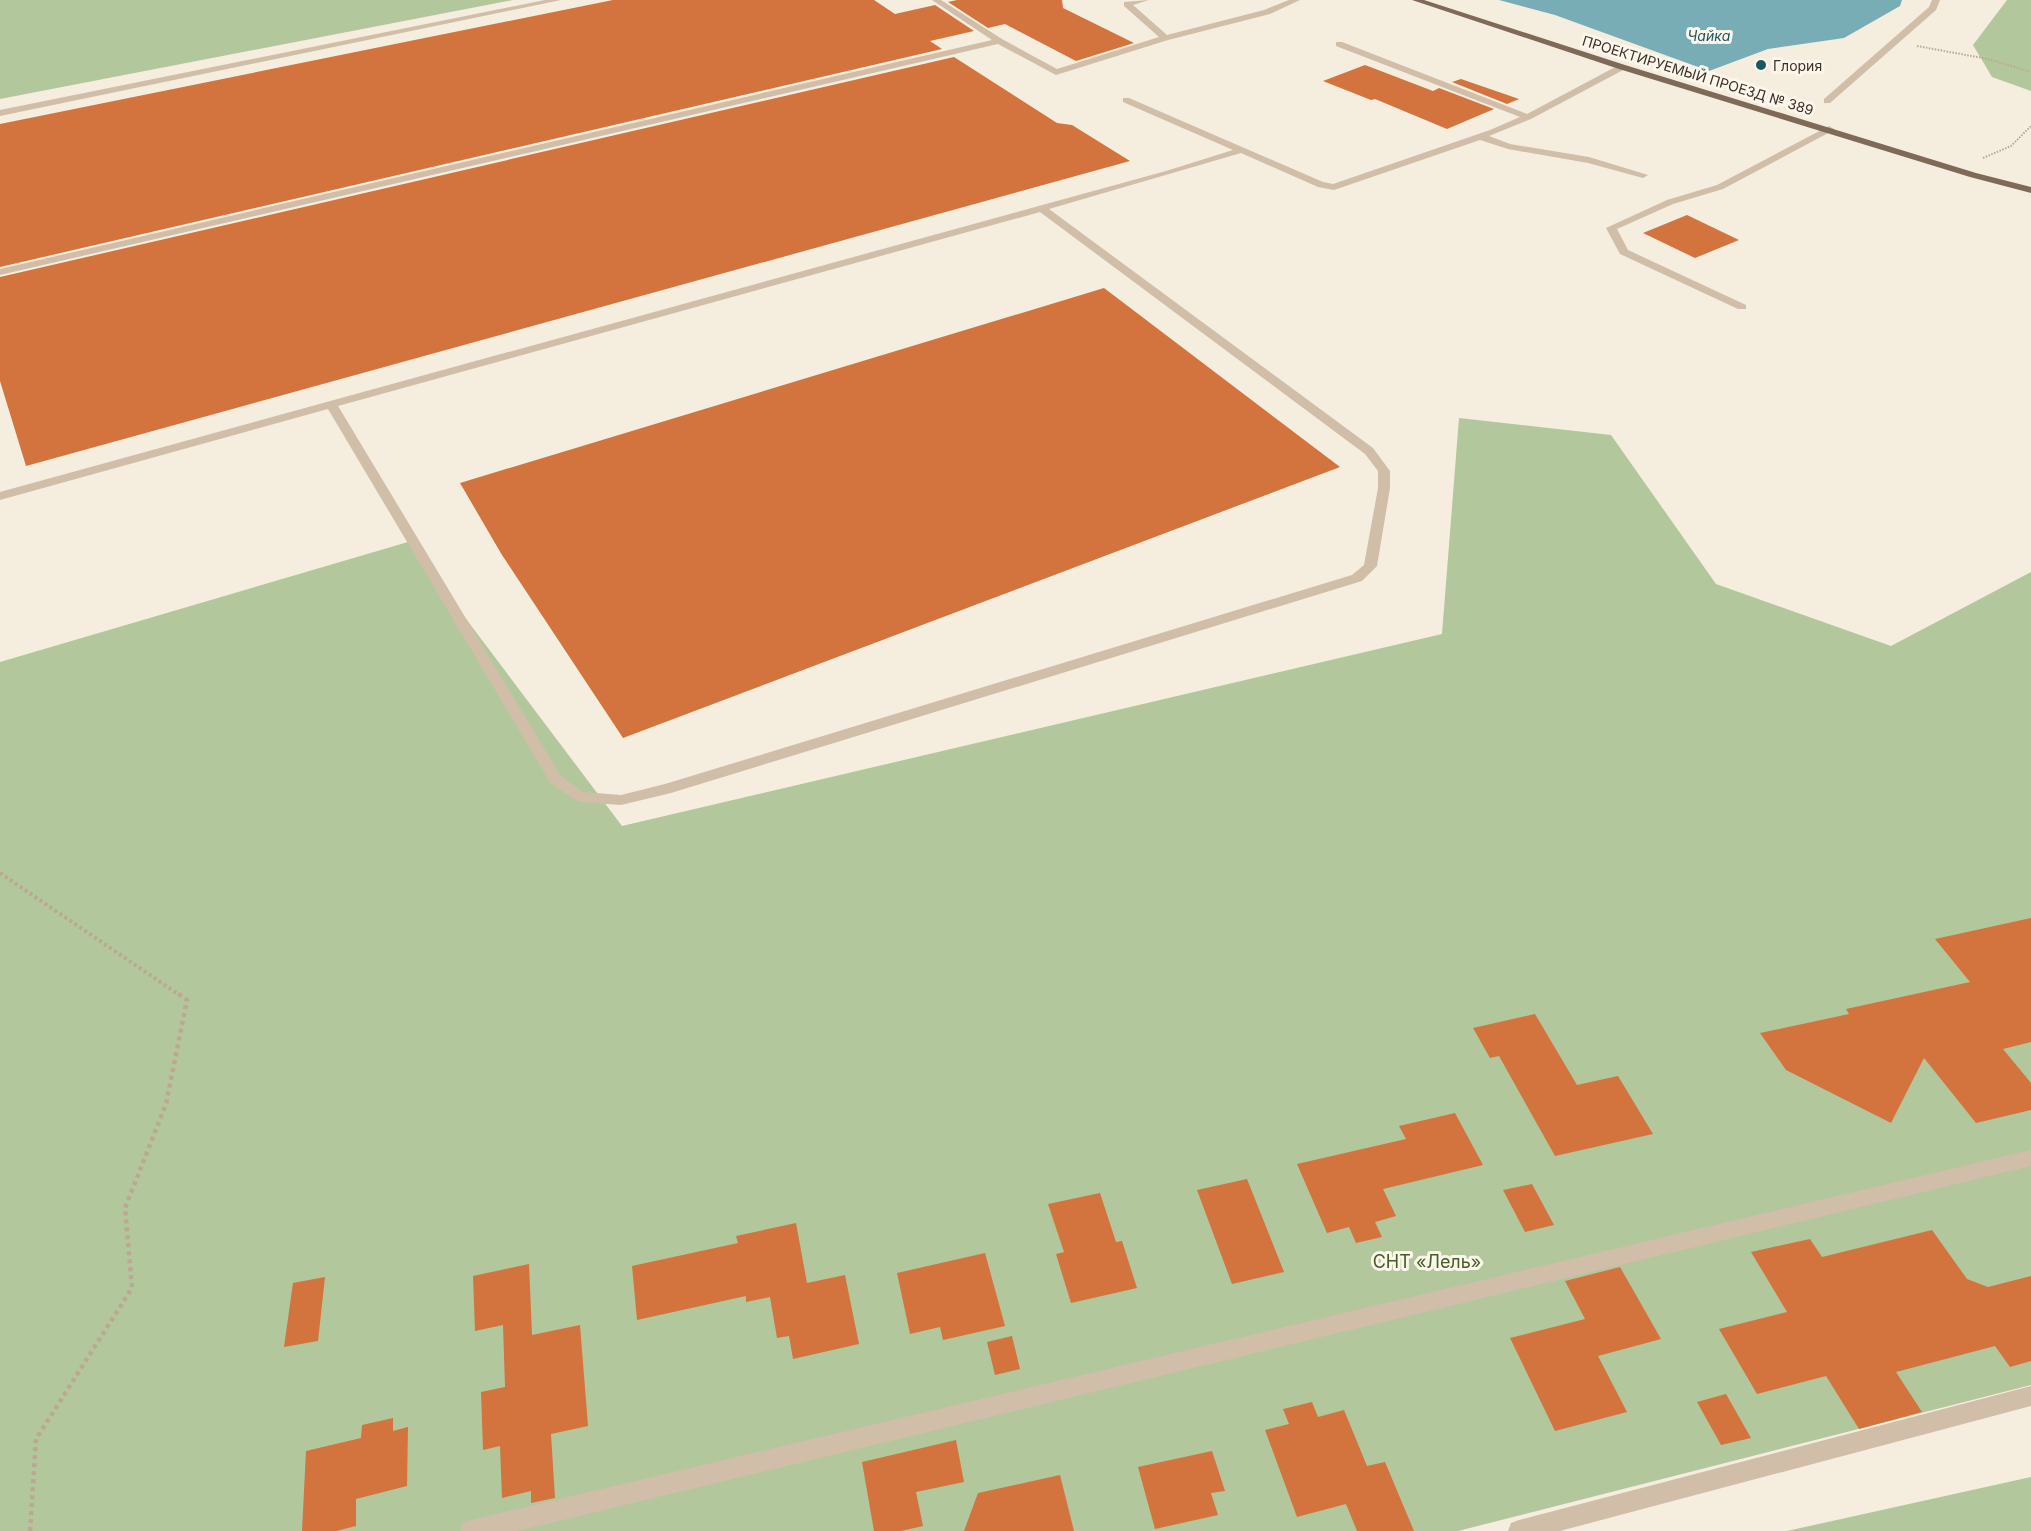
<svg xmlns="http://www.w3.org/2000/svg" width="2031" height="1531" viewBox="0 0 2031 1531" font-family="Inter,sans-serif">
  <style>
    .green { fill: #b3c79c }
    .water { fill: #79adb6 }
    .building { fill: #d3733e }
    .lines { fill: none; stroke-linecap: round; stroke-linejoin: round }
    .path-far2 { stroke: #bca892; stroke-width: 2; stroke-dasharray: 1.5 1.5; stroke-linecap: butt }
    .path-far1 { stroke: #bca892; stroke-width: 4; stroke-dasharray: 3 3; stroke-linecap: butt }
    .path { stroke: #bca892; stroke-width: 4.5; stroke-dasharray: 4 4; stroke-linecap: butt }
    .minor { fill: #d0bea8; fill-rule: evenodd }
    .major { fill: #7f6a58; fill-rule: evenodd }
    .poi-dot { fill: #195663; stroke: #fcf6eb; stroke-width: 2 }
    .labels { text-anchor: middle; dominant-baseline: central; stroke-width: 6; stroke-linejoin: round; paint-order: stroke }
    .far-water-label { font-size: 14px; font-style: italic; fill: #195663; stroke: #fcf6eb }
    .far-poi-label { font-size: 14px; fill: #3c3129; stroke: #fcf6eb; text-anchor: start }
    .far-street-label { font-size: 14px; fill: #3c3129; stroke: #fcf6eb }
    .near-park-label { font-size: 18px; fill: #445d29; stroke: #fcf6eb }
  </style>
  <rect width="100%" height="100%" fill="#f5edde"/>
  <!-- green -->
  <path class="green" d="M0,0H513L0,99Z
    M2007,0H2031V91L1992,77L1973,45Z
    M1459,418L1611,435L1716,584L1891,646L2031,572V1385L1458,1531H0V662L408,542L622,826L1442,634Z
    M2031,1477V1531H1787Z"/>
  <!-- water -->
  <path class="water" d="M1499,0H1902L1900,6L1844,38L1768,49L1709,71L1555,15Z"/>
  <!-- building -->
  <path class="building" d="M613,0H874L895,14L935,5L974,31L930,41L942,49L0,267V124Z
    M957,0H1062L1063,8L1134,43L1076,61L1005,24L988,28L948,2Z
    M954,57L1057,123L1072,125L1130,161L26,466L0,381V277Z
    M1365,65L1433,91L1439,88L1494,109L1447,129L1375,99L1371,100L1323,81Z
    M1461,79L1519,99L1507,104L1452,82Z
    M1687,215L1739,240L1695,258L1643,233Z
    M1104,288L1340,467L623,738L502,555L460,483Z
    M2031,918V1042L2003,1049L2031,1083V1110L1976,1123L1924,1058L1891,1123L1786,1070L1760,1033L1849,1014L1846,1009L1970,982L1935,939Z
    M1535,1014L1577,1085L1618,1076L1653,1134L1555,1156L1499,1056L1490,1058L1473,1028Z
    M1455,1113L1483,1165L1383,1189L1396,1216L1375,1222L1382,1237L1356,1243L1349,1227L1327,1233L1297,1164L1406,1139L1399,1126Z
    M1247,1179L1284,1272L1232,1284L1197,1190Z
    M1532,1184L1554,1225L1525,1232L1503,1190Z
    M1100,1193L1116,1242L1122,1241L1137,1288L1071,1303L1056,1254L1064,1252L1048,1204Z
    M796,1223L807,1283L845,1275L859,1344L793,1359L789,1336L777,1338L770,1297L746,1302V1296L637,1320L632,1266L738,1243L736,1236Z
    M1932,1230L1967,1279L1988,1287L2031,1276V1361L2010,1367L1995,1346L1896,1372L1922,1412L1859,1429L1826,1376L1757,1394L1719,1329L1787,1312L1751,1252L1810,1239L1822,1257Z
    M985,1253L1005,1326L943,1340L940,1327L910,1334L897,1273Z
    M529,1264L532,1335L580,1325L588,1426L551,1434L555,1498L531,1503V1491L502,1498L500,1446L483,1450L481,1392L505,1387L503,1325L475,1331L473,1276Z
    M1620,1267L1661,1339L1598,1356L1627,1412L1555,1431L1510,1338L1585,1319L1565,1281Z
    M325,1277L318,1341L284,1347L293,1283Z
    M1012,1336L1020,1369L995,1375L987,1342Z
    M1726,1394L1751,1438L1721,1445L1697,1402Z
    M1312,1402L1318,1417L1344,1410L1367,1466L1385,1462L1414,1531H1357L1346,1504L1297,1517L1265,1430L1289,1424L1283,1409Z
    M393,1418V1431L408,1427L407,1486L356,1499V1526L336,1531H302L306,1451L361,1438L362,1425Z
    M956,1440L964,1482L916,1492L923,1526L901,1531H874L862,1462Z
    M1212,1451L1225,1491L1211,1493L1218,1515L1155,1529L1138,1467Z
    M1060,1475L1074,1531H964L978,1493Z"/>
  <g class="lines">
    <!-- path-far2 -->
    <path class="path-far2" d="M1917,46L1988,59L2031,72
      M1983,158L2011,146L2031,126"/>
    <!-- path-far1 -->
    <path class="path-far1" d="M0,873L178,994"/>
    <!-- path -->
    <path class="path" d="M30,1531L36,1439L132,1288L125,1208L166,1104L187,1000L176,992"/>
    <!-- minor -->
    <path class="minor" d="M545,0H561L0,116V110Z
      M932,0H941L1002,39L1057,69L1159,37L1124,6V2L1149,0L1133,5L1167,35L1264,10L1289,0H1300L1270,14L1168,40L1056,75L998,44L0,275V269L992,40Z
      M1932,0H1940L1936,10L1830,103H1824V99L1929,7Z
      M1336,42H1342L1527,114L1619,65H1625V69L1531,119L1489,136L1510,144L1589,157L1648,175L1643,178L1588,163L1508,149L1480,140L1334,190L1318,187L1241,153L1049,209L1373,448L1390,471V488L1377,566L1362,581L671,793L621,805L579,802L551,784L328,409L0,500V492L1166,171L1233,150L1123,102V98H1129L1323,182L1333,184L1490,130L1520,117L1336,46ZM1040,212L1365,454L1378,471V488L1364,565L1352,575L665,784L621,795L583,792L561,776L338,406Z
      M1829,126L1834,129L1832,131L1723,189L1673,204L1617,229L1628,250L1746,305V309H1738L1620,254L1606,228L1667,200L1717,185Z
      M2031,1150V1166L517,1531H460L463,1523L471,1520Z
      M2031,1386V1406L1560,1531H1508L1511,1523L1519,1520Z"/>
    <!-- major -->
    <path class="major" d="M1412,0H1424L1625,65L1976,173L2031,187V193L1970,177L1619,69Z"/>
  </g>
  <!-- markers -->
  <circle class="poi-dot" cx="1761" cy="65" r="6"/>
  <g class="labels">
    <!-- far-water labels -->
    <g class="far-water-label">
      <text x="1709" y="35">Чайка</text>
    </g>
    <!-- far-poi labels -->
    <g class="far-poi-label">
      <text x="1773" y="65">Глория</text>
    </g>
    <!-- far-street labels -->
    <g class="far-street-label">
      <text transform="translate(1698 75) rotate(17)">ПРОЕКТИРУЕМЫЙ ПРОЕЗД № 389</text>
    </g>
    <!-- near-park labels -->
    <g class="near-park-label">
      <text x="1427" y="1261">СНТ «Лель»</text>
    </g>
  </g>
</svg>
